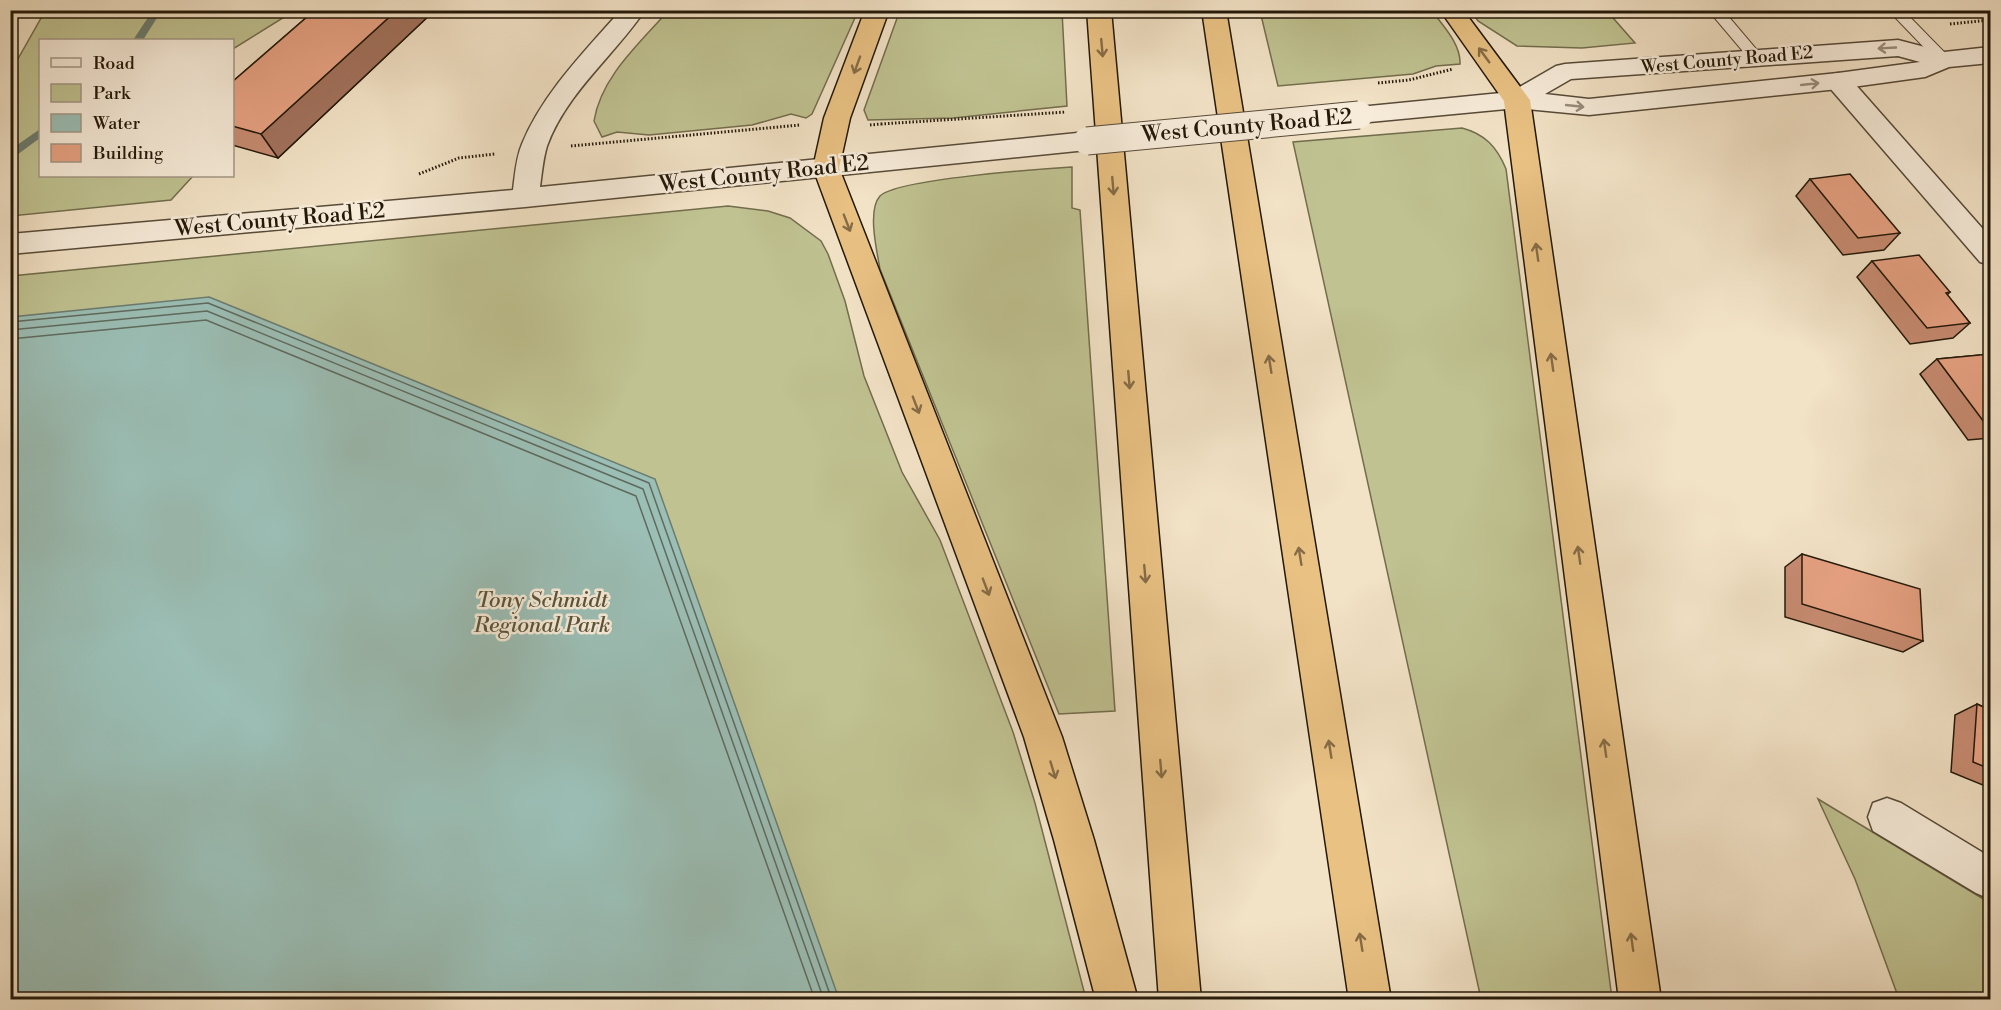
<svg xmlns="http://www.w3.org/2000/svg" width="2001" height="1010" viewBox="0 0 2001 1010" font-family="'Libre Bodoni',serif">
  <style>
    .green { fill: #c0c291; stroke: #726d4d; stroke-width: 1.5 }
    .water { fill: #9bbeb5; stroke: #6b7c70; stroke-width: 1.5 }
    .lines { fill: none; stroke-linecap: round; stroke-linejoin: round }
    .shore { stroke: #5f6b5f; stroke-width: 1.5 }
    .stream { fill: #6b7c70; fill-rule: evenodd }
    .service-casing { stroke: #574a38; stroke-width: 2 }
    .minor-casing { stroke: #574a38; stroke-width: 3 }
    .tertiary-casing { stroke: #574a38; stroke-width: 3 }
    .motorway-casing { stroke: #231809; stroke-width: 3 }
    .path { stroke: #231809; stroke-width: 3; stroke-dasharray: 1.5 2; stroke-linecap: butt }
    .service { fill: #f7ecda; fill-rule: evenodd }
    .minor { fill: #f7ecda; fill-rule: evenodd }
    .tertiary { fill: #f7ecda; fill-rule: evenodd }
    .motorway { fill: #e9c183; fill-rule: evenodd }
    .tertiary-bridge-casing { stroke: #574a38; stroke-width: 29; stroke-linecap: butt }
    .path-bridge { stroke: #231809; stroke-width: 3; stroke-dasharray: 1.5 2; stroke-linecap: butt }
    .tertiary-bridge { stroke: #f7ecda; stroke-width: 27 }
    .wall { fill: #c78b71; stroke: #231809; stroke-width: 1.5 }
    .shaded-wall { fill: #a2715c; stroke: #231809; stroke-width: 1.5 }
    .building { fill: #e7a283; stroke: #231809; stroke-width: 1.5 }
    .oneway { stroke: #866c46 }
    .oneway2 { stroke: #988d7c }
    .labels { text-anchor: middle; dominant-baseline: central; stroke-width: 5; stroke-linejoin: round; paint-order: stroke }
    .far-street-label { font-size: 18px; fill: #231809; stroke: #f7ecda }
    .street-label { font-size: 22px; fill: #231809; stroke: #f7ecda }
    .park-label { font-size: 22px; font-style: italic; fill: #5a5439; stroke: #f7ecda }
  </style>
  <rect width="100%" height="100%" fill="#f2e2c6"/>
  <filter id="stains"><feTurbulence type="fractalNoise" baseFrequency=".00333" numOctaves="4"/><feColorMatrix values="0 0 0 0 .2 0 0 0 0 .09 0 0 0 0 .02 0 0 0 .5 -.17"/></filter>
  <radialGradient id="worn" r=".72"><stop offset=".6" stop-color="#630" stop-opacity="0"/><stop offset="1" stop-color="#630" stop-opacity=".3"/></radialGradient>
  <!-- green -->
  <path class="green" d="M900,10L1062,11L1067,106L953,118L868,120L864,110Z
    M45,11V10L294,11L233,49L232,40H40V176H193L171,200L11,216V65L15,64Z
    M668,11V10L858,11L812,114L806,118L791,114L752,125L649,135L617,132L602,137L594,121C601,77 639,44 668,11Z
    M1260,11H1432C1443,26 1461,44 1460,64L1436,66L1413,74L1278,86Z
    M1471,11H1607L1635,43L1582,48L1517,46L1478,21Z
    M1462,128C1485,134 1497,147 1506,169L1612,999H1481L1293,142Z
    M1072,167V208L1080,210L1115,711L1059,714L880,269C877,252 867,210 880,196C897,179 1041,169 1072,167Z
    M728,206L768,211L790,218L821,241L828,254L845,301L864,376L902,472L940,540L1013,732L1035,803L1086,999L11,1000V276Z
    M1818,799L1990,903V999H1899L1855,879Z"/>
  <!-- water -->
  <path class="water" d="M209,297L655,479L839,999H11V317Z"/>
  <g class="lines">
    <!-- shore -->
    <path class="shore" d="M10,322L208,303L649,483L832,1000
      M10,330L207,311L643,489L824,1000
      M10,339L206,320L636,496L815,1000"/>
    <!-- stream -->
    <path class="stream" d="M153,10H162L143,40H133Z
      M40,129V138L10,160V150Z"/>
    <defs>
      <path id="service" d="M1708,10H1723L1762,56L1764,59L1762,62H1752Z
        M1888,10H1903L1949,57L1951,60L1949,63H1939Z"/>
      <path id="minor" d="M1838,73L1847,75L1990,237V265L1980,262L1829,87L1826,81L1829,75Z
        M1887,798L1901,803L1990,857V899L1976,893L1873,831L1868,817L1873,803Z"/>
      <path id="tertiary" d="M621,10H645C614,56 567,92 547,146C543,159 542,173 540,187L1087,132L1096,135L1100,141L1096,147L1087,150L525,207L10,254V234L513,190C515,175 516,158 522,144C543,93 585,51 621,10Z
        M1898,40L1944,52L1990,47V63L1949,67L1925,77L1838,89L1589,115L1517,108L1359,123L1350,121L1346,115L1350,109L1359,107L1511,92L1556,66L1565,64ZM1898,56L1920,62L1838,73L1589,99L1545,94L1571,79Z"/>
      <path id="motorway" d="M865,10H889L850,118L839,168L1062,737L1094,840L1138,1000H1096L1054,840L1024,737L813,168L824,118Z
        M1087,10H1111L1201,1000H1159Z
        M1202,10H1226L1391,1000H1349Z
        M1440,10H1463L1530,100L1661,1000H1619L1504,101Z"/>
    </defs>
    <!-- service casing -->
    <use href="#service" class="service-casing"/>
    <!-- minor casing -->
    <use href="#minor" class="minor-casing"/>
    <!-- tertiary casing -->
    <use href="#tertiary" class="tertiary-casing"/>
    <!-- motorway casing -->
    <use href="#motorway" class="motorway-casing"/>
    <!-- path -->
    <path class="path" d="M1950,24L1990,20
      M870,125L881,124
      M571,146L800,125
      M419,174L459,158L495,154"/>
    <!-- service -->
    <use href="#service" class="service"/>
    <!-- minor -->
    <use href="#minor" class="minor"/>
    <!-- tertiary -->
    <use href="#tertiary" class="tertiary"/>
    <!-- motorway -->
    <use href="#motorway" class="motorway"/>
    <defs>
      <path id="tertiary-bridge" d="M1087,141L1359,115"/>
    </defs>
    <!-- tertiary-bridge casing -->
    <use href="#tertiary-bridge" class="tertiary-bridge-casing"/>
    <!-- path-bridge -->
    <path class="path-bridge" d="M1378,83L1409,80L1453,69
      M881,124L1066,112"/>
    <!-- tertiary-bridge -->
    <use href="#tertiary-bridge" class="tertiary-bridge"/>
  </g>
  <!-- wall -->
  <path class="wall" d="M315,10H435L278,158L232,145V82Z
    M1810,179L1900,233L1884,250L1843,255L1796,196Z
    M1872,261L1950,292L1947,295L1970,323L1953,338L1910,344L1857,277Z
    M1990,354V438L1968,440L1920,374L1937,359Z
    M1802,554L1923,641L1903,652L1785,617V567Z
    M1977,704L1990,710V788L1951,772L1955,715Z"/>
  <!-- shaded-wall -->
  <path class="shaded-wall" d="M397,10H435L278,158L261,134Z"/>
  <!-- building -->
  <path class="building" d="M315,10H397L261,134L232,126V82Z
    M1850,174L1900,233L1858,238L1810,179Z
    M1919,255L1950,292L1946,293L1970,323L1927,328L1872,261Z
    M1990,354V425L1987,426L1937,359Z
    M1802,554L1920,589L1923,641L1802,604Z
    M1977,704L1990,710V769L1973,762Z"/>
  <!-- one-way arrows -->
  <defs><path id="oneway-shaft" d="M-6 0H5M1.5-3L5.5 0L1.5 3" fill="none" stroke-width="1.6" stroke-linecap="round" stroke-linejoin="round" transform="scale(1.5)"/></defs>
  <g class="oneway">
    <use href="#oneway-shaft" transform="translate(1102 48) rotate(85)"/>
    <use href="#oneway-shaft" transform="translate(1484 55) rotate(-126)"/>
    <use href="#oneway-shaft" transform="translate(857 65) rotate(110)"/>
    <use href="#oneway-shaft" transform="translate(1113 186) rotate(85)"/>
    <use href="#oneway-shaft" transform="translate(847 223) rotate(69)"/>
    <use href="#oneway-shaft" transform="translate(1537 252) rotate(-98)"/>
    <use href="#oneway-shaft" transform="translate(1552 362) rotate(-98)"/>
    <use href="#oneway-shaft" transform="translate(1270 364) rotate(-99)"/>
    <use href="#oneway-shaft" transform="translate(1129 380) rotate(85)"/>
    <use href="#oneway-shaft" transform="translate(916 405) rotate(69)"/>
    <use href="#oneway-shaft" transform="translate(1579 555) rotate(-98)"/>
    <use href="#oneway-shaft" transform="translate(1300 556) rotate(-99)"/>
    <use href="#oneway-shaft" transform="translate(1145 574) rotate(85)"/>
    <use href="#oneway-shaft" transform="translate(986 587) rotate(69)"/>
    <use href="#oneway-shaft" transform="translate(1605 748) rotate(-98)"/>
    <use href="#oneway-shaft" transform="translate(1330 749) rotate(-99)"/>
    <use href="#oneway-shaft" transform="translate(1161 769) rotate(85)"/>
    <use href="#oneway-shaft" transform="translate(1053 770) rotate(73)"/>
    <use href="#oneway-shaft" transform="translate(1361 942) rotate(-99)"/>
    <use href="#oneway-shaft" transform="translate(1632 942) rotate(-98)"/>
  </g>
  <g class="oneway2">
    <use href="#oneway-shaft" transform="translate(1887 48) rotate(177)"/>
    <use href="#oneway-shaft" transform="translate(1810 84) rotate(-6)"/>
    <use href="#oneway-shaft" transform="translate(1575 106) rotate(6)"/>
  </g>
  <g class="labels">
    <!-- far-street labels -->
    <g class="far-street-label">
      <text transform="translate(1727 60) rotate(-5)">West County Road E2</text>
    </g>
    <!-- street labels -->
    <g class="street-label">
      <text transform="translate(1247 126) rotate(-5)">West County Road E2</text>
      <text transform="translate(764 174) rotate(-6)">West County Road E2</text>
      <text transform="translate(280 220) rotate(-5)">West County Road E2</text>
    </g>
    <!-- park labels -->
    <g class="park-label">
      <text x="542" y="600">Tony Schmidt<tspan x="542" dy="25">Regional Park</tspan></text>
    </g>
  </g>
  <!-- margin -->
  <rect width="2001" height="1010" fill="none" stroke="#f2e2c6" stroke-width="36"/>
  <rect x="12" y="12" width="1977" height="986" fill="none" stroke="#231809" stroke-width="3"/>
  <rect x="18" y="18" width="1965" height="974" fill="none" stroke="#231809" stroke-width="1.5"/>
  <!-- legend -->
  <rect x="39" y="39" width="195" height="138" fill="#f7ecda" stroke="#a29786" stroke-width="1.5"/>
  <rect x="51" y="58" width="30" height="9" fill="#f7ecda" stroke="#a29786" stroke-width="1.5"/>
  <text x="93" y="69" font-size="18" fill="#231809">Road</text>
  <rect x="51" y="84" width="30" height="18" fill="#c0c291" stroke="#a29786" stroke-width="1.5"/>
  <text x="93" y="99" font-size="18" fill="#231809">Park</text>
  <rect x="51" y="114" width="30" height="18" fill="#9bbeb5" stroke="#a29786" stroke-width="1.5"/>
  <text x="93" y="129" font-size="18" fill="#231809">Water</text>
  <rect x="51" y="144" width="30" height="18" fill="#e7a283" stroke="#a29786" stroke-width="1.5"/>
  <text x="93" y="159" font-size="18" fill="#231809">Building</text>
  <rect width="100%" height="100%" filter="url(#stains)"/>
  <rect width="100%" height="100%" fill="url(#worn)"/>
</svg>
